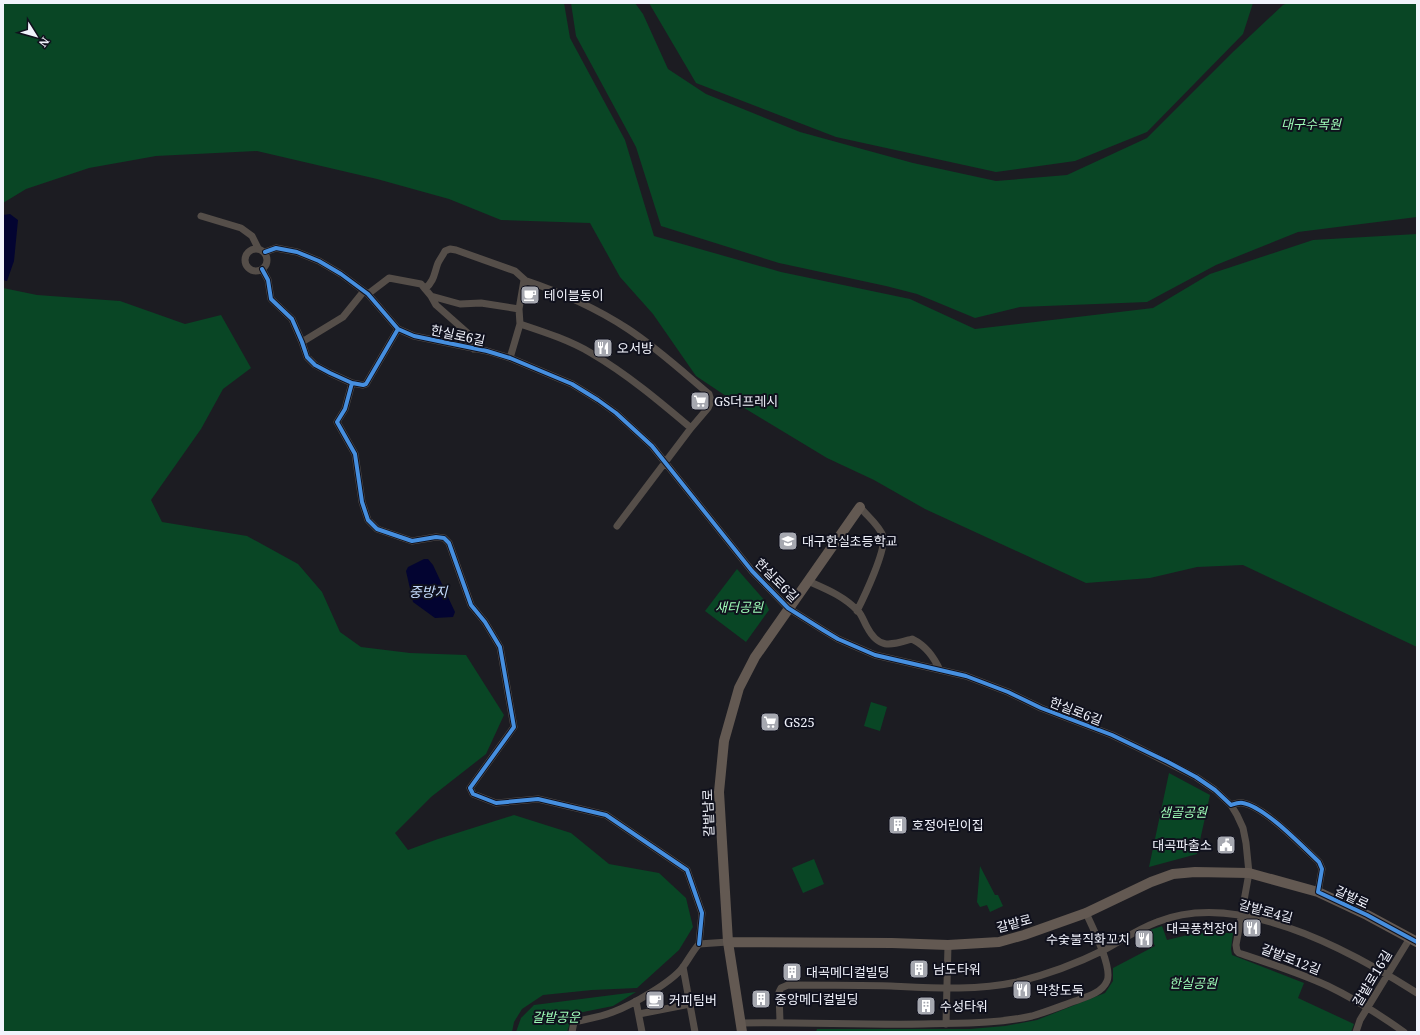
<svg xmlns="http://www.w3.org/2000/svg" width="1420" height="1035" viewBox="0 0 1420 1035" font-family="'Noto Serif','Noto Sans KR',serif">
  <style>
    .green { fill: #094625 }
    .water { fill: #030431 }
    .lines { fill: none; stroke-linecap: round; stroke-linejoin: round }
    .street { stroke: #554e49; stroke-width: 7 }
    .secondary { stroke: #635952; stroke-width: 10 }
    .cycleway-casing { stroke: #10111d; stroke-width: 6 }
    .cycleway { stroke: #468fdf; stroke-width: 4 }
    .labels { text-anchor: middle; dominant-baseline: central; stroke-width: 4; stroke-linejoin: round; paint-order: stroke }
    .park-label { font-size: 13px; font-style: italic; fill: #9dfbb7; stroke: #10111d }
    .poi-label { font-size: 13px; fill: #f1f3fc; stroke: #10111d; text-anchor: start }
    .street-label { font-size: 13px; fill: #f1f3fc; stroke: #10111d }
    .water-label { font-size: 14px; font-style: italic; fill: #c6ddfe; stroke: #10111d }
  </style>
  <rect width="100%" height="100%" fill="#1c1c22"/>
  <!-- green -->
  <path class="green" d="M3,3H564L570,38L625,140L654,236L781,272L910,299L975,329L1153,308L1210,274L1313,240L1417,234V647L1243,565L1197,567L1150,578L1086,583L925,509L874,480L827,458L741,406L696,376L653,314L620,277L590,223L501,220L449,199L377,179L257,151L156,156L89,168L26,189L3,203Z
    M571,3H635L643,14L668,69L706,94L800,132L913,163L996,181L1067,175L1147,138L1234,51L1283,5L1288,3H1417V217L1298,232L1216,265L1147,302L1020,307L975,318L917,294L886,286L779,263L661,226L636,147L576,36Z
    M649,3H1253L1243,34L1147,132L1075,161L996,172L836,137L696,83Z
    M3,288L37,295L120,301L185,324L221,315L251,368L223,389L201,429L151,500L162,522L247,536L298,564L322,592L340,632L361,647L410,653L466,655L504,715L486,754L431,797L395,833L408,850L438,839L514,815L571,833L609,864L659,873L686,898L693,927L679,950L637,988L592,990L543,995L522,1009L514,1022L512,1032H3Z
    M737,569L765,601L769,610L746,642L705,611Z
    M871,702L887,707L880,731L864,726Z
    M1169,773L1210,795L1197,854L1149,867Z
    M814,859L824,884L803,893L792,868Z
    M980,866L995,895H998L1003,906L990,912L987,905L980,907L977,902Z
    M1162,926L1167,940L1196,933H1233L1231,949L1232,955L1304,983L1298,998L1354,1024L1351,1032H816L817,1029H970L1005,1026L1037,1020L1105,993L1113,981V968L1155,946L1147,931Z
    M636,992L613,1006L573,1014L567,1032H516L521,1018L534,1005Z"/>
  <!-- water -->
  <path class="water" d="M10,214L18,220L14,261L7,281L3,280V215Z
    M424,559H428L433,565L455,612L453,617L435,618L413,602L406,571L408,567Z"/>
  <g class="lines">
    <!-- street -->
    <path class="street" d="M201,216L241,228L252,236L258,248
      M245 260a11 11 0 1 1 22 0a11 11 0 1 1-22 0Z
      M265,252L276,248L297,252L319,261L341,274L368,294L398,329L414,336L487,351L510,358L572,384L598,400L616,413L652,446L752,571L788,608L823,630L838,639L875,655L966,676L1008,692L1041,708L1112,735L1139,748L1196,777L1215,790L1231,805L1237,815L1243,828L1246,843L1249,873L1236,945L1237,951L1239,953C1269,963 1300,973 1328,986C1355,999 1380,1015 1404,1032
      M262,269L268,280L271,299L292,319L302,342L307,357L315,365L330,373L352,383L363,385L366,384L398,329
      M425,289C435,280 434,273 438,263C440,259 443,255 445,251L450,249L456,250L515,271L525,280
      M368,294L389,278L421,284L431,296L460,304L481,303L519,309
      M431,296L436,305L471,336L473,340L474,349
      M520,324C544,332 569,340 591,353C627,374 659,401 691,428
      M302,342L343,317L364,291
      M510,358L520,324L519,309L524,280C560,292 596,308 628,329C657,348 683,372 709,394L711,401L708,408L691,428L617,526
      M352,383L345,409L337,422L355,454L362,502L368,520L377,529L412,541L436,537L444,538L449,543L471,605L485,622L500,647L514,727L470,788L473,794L496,803L538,799L606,815L687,870L702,913L699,944
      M808,581C826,589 844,596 858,611C862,615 864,622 867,627C879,650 891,645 912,639C926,646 933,656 940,670
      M857,611C864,597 887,549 883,536C879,525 867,516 860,507
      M1231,805C1234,804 1239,802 1243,803C1265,807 1302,846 1319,862L1322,869L1318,892
      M683,967L695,1032
      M636,1001L642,1032
      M639,1014L690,1004
      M780,1022L779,992L781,988L788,985C822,985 857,985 891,986C933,988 975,991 1017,982C1045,975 1078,963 1104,950C1122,940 1138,929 1157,922C1238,889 1350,950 1417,993
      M740,1023C801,1022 862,1025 923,1024C959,1023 996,1024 1032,1016C1046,1012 1061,1006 1075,1001C1086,997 1102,993 1107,981C1113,968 1092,926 1086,913
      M946,1024L948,945
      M572,1032L574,1022C587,1019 601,1017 613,1012C632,1005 672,982 683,967C689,959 692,952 699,944L728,942
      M1356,1032L1360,1020L1410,938"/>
    <!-- secondary -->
    <path class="secondary" d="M728,942L892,943L948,945L999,942L1024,935L1086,913L1151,882L1173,874L1195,872L1249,873L1318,892L1367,915L1417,942
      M742,1032L728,942L719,792L724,741L739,688L755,657L860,507"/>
    <defs>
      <path id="cycleway" d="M265,252L276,248L297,252L319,261L341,274L368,294L398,329L414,336L487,351L510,358L572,384L598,400L616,413L652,446L752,571L788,608L823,630L838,639L875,655L966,676L1008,692L1041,708L1112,735L1168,762L1196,777L1215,790L1231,805C1234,804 1239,802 1243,803C1265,807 1302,846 1319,862L1322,869L1318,892L1367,915L1417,942
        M262,269L268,280L271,299L292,319L302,342L307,357L315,365L330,373L352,383L363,385L366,384L398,329
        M352,383L345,409L337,422L355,454L362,502L368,520L377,529L412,541L436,537L444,538L449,543L471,605L485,622L500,647L514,727L470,788L473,794L496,803L538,799L606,815L687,870L702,913L699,944"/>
    </defs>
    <!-- cycleway casing -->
    <use href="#cycleway" class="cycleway-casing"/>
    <!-- cycleway -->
    <use href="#cycleway" class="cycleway"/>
  </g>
  <!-- icons -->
  <defs>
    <symbol id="cafe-square" viewBox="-11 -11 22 22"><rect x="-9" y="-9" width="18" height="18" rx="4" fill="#a6a8b0" stroke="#10111d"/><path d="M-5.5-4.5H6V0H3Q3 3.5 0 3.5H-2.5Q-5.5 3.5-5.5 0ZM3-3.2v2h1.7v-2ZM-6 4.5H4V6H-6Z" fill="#fff"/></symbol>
    <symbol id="restaurant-square" viewBox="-11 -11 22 22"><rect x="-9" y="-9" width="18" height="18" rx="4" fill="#a6a8b0" stroke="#10111d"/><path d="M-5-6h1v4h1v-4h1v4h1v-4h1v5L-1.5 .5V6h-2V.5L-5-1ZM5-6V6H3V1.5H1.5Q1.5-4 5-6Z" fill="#fff"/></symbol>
    <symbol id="supermarket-square" viewBox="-11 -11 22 22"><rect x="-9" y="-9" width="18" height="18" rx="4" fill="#a6a8b0" stroke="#10111d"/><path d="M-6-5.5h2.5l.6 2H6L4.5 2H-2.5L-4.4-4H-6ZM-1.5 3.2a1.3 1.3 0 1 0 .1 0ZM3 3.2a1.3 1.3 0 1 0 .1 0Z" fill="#fff"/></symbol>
    <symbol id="school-square" viewBox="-11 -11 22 22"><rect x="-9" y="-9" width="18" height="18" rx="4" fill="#a6a8b0" stroke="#10111d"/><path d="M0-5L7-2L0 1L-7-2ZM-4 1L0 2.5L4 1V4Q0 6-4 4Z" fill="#fff"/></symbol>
    <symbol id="building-square" viewBox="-11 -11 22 22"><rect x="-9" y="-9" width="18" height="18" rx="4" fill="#a6a8b0" stroke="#10111d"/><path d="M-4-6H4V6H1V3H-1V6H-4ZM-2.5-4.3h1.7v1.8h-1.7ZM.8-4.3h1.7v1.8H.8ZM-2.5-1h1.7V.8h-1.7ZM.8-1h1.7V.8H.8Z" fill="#fff"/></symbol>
    <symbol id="civic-square" viewBox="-11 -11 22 22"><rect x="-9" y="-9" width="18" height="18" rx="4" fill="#a6a8b0" stroke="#10111d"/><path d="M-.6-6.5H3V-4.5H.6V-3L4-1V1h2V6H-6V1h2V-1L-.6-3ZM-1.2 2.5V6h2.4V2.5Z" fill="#fff"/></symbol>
  </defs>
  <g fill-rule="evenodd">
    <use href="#cafe-square" x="519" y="284" width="22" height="22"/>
    <use href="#restaurant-square" x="592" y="337" width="22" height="22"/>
    <use href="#supermarket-square" x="689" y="390" width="22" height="22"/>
    <use href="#school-square" x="777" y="530" width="22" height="22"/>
    <use href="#supermarket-square" x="759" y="711" width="22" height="22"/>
    <use href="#building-square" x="887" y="814" width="22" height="22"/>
    <use href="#civic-square" x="1215" y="834" width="22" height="22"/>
    <use href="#restaurant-square" x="1241" y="917" width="22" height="22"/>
    <use href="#restaurant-square" x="1133" y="928" width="22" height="22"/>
    <use href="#building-square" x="908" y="958" width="22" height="22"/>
    <use href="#building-square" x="781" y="961" width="22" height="22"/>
    <use href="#restaurant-square" x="1011" y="979" width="22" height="22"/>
    <use href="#building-square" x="750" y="988" width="22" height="22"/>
    <use href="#cafe-square" x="644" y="989" width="22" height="22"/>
    <use href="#building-square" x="915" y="995" width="22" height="22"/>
  </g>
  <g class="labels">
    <!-- park labels -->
    <g class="park-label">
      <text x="1311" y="124">대구수목원</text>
      <text x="739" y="607">새터공원</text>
      <text x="1183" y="812">샘골공원</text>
      <text x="1193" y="983">한실공원</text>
      <text x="556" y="1017">갈밭공운</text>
    </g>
    <!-- poi labels -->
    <g class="poi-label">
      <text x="544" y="295">테이블동이</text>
      <text x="617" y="348">오서방</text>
      <text x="714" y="401">GS더프레시</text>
      <text x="802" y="541">대구한실초등학교</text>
      <text x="784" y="722">GS25</text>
      <text x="912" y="825">호정어린이집</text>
      <text x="1212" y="845" text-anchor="end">대곡파출소</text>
      <text x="1238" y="928" text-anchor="end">대곡풍천장어</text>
      <text x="1130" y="939" text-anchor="end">수숯불직화꼬치</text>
      <text x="933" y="969">남도타워</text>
      <text x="806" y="972">대곡메디컬빌딩</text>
      <text x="1036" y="990">막창도둑</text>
      <text x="775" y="999">중앙메디컬빌딩</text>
      <text x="669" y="1000">커피팀버</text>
      <text x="940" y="1006">수성타워</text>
    </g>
    <!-- street labels -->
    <g class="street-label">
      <text transform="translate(458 335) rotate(12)">한실로6길</text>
      <text transform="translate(777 580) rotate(45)">한실로6길</text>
      <text transform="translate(1076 711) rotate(21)">한실로6길</text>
      <text transform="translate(708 813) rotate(-92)">갈밭남로</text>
      <text transform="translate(1352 897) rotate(25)">갈밭로</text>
      <text transform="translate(1266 911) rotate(15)">갈밭로4길</text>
      <text transform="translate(1014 923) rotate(-15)">갈밭로</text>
      <text transform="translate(1291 959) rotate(21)">갈밭로12길</text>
      <text transform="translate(1372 978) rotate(-59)">갈밭로16길</text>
    </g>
    <!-- water labels -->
    <g class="water-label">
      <text x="428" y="591">중방지</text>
    </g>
  </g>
  <!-- border -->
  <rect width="1420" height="1035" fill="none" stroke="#f1f3fc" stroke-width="8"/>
  <!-- north arrow -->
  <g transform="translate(36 36) rotate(127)" stroke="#10111d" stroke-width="3" paint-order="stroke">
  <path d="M0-3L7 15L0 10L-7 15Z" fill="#f1f3fc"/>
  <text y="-6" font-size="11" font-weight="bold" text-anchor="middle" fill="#f1f3fc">N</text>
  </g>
</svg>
